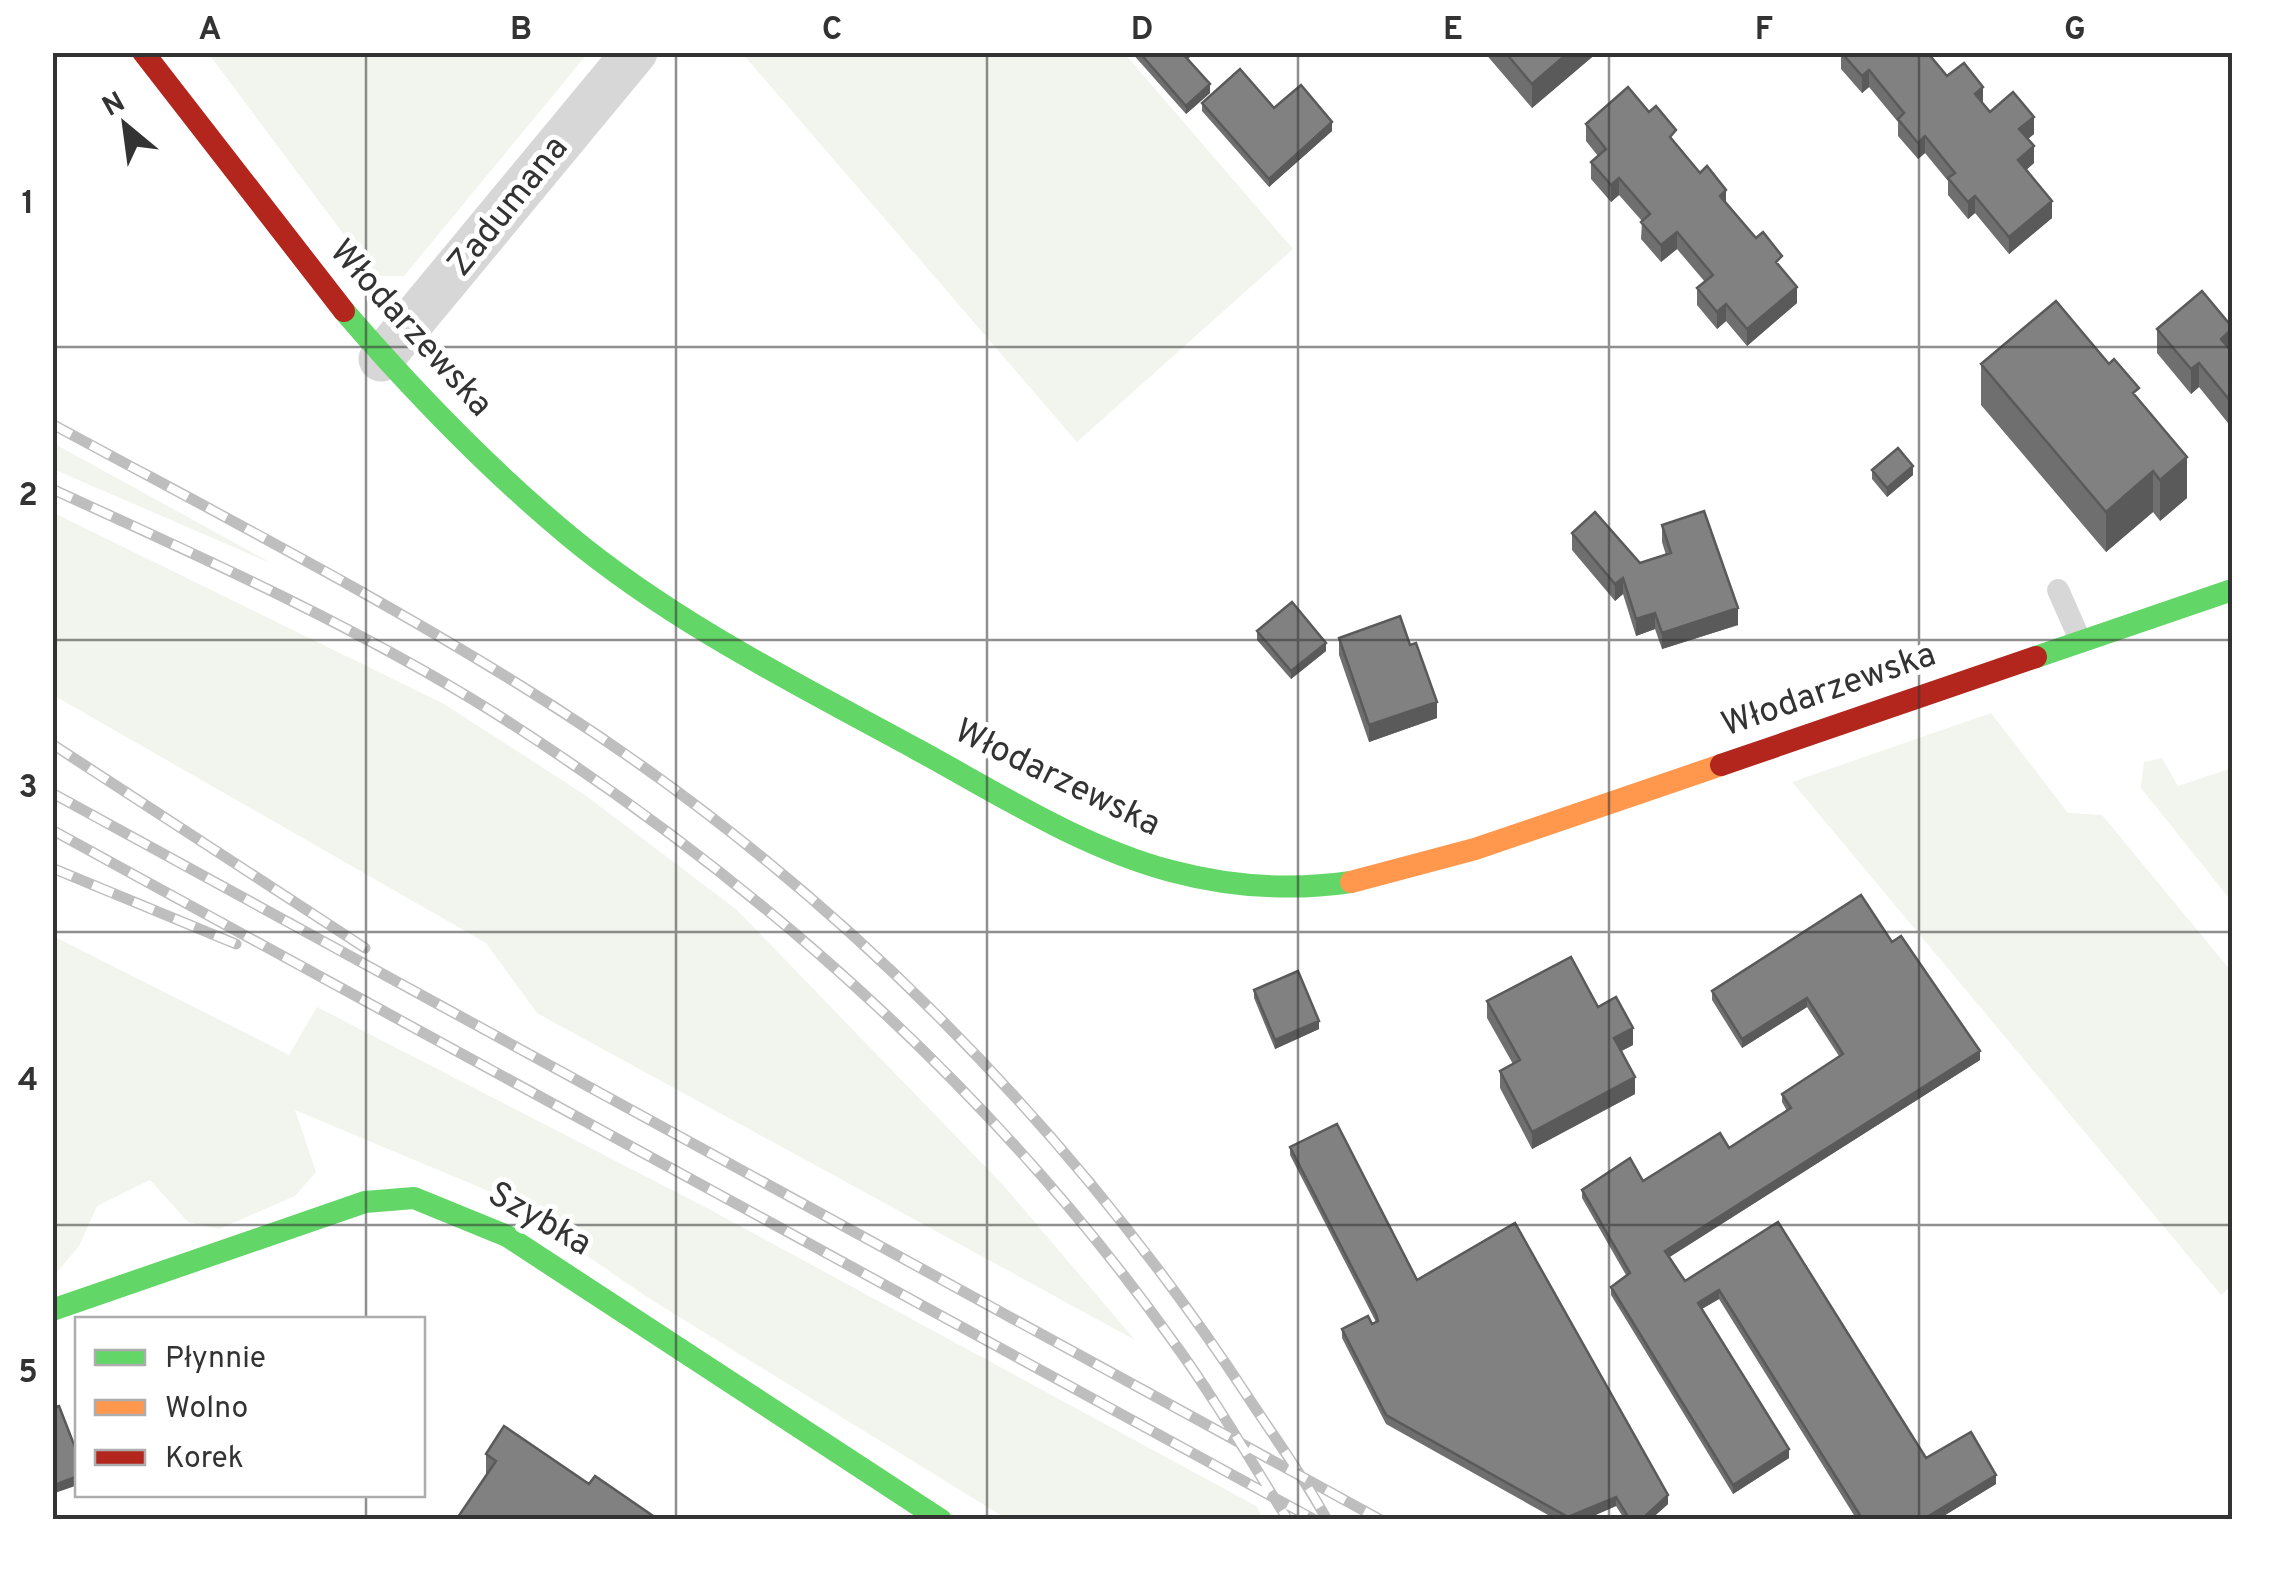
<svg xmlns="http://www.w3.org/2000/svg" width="2285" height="1572" viewBox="0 0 2285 1572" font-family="Overpass,sans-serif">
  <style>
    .green { fill: #f1f5ed }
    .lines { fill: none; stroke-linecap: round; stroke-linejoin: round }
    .lane { stroke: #d7d7d7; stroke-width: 22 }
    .street { stroke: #d7d7d7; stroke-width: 45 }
    .fast { stroke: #63d668; stroke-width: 22 }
    .slow { stroke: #ff974d; stroke-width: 22 }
    .jam { stroke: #b3261e; stroke-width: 22 }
    .rail-casing { stroke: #bebebe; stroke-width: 11 }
    .rail { stroke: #fff; stroke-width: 8; stroke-dasharray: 22; stroke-linecap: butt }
    .wall { fill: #6f6f6f }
    .shaded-wall { fill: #5a5a5a }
    .building { fill: #818181; stroke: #5a5a5a; stroke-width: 2.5 }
    .grid { fill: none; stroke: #333; stroke-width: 2.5; stroke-opacity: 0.55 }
    .labels { text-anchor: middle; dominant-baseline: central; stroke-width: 10; stroke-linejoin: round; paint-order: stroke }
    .street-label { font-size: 35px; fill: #333; stroke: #fff }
    .neatline { fill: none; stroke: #333; stroke-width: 4 }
    .grid-label { font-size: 32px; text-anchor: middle; font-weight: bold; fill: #333 }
  </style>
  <rect width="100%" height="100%" fill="#fff"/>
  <!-- green -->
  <path class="green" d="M208,53H588L404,276H375Z
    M742,53H1124L1293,249L1077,442Z
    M53,443L275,565L53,469Z
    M52,512L444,704L585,795L737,910L1004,1186L1135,1340L537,1013L486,943L53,695Z
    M1991,713L2068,813L2102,815L2232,972V1285L2221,1295L1792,782Z
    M2162,758L2178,786L2232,768V902L2141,788L2144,762Z
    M53,936L289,1055L317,1007L705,1207L1256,1506L1264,1519H1007L647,1297L498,1195L295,1110L316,1172L295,1196L219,1229L188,1222L150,1180L97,1206L79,1246L53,1277Z"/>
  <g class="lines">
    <!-- lane -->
    <path class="lane" d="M2058,590L2081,642"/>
    <!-- street -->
    <path class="street" d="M381,359L635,52"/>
    <!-- fast -->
    <path class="fast" d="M344,311C414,392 487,468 569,536C674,623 799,685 918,750C999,794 1081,847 1171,871C1231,887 1289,891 1351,882
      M2036,657L2232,590
      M52,1310L365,1202L414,1198L507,1236L941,1520"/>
    <!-- slow -->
    <path class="slow" d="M1351,882L1475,849L1721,765"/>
    <!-- jam -->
    <path class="jam" d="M143,52L344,311
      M1721,765L2036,657"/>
    <defs>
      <path id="rail" d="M52,424C220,515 392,603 553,706C829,882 1069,1124 1248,1397C1274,1437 1304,1477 1327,1520
        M52,489C201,557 354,625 493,712C755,878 991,1087 1172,1340C1214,1397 1250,1460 1288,1520
        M52,744L365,948
        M52,793L1381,1520
        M52,830L1315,1520
        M52,868L236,944"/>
    </defs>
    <!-- rail casing -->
    <use href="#rail" class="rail-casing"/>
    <!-- rail -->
    <use href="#rail" class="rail"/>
  </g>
  <!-- wall -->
  <path class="wall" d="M1131,52H1195L1188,59L1210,93L1186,114Z
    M1484,52H1598L1532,108Z
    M1839,52H1927L1947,76L1983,104L1990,112L2034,134L2028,139L2034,163L2026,170L2052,218L2009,254L1975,213L1968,219L1948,195V181L1925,153L1918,159L1898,136V122L1869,87L1862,93L1841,69V55Z
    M1202,103L1332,131L1269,187L1202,111Z
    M1586,124L1676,144L1782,270L1797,303L1747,346L1726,321L1717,329L1697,305V288L1705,282L1677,249L1661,262L1641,239L1642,221L1619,195L1611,202L1591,179V162L1598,156L1586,141Z
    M2232,327V428L2199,387L2191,394L2157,353V329Z
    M1981,364L2139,400L2187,498L2160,521L2153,512L2106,552L1981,405Z
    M1872,470L1913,475L1887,497L1872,479Z
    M1662,525L1738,625L1662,649L1655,629L1636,636L1623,594L1615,601L1572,550V533L1640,563L1666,555L1662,542Z
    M1257,631L1326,651L1291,679L1257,640Z
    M1339,638L1437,718L1369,742L1339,655Z
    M1892,942L1980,1060L1669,1257L1685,1281L1778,1222L1926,1458L1996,1484L1937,1520H1857L1719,1299L1702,1309L1789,1458L1733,1494L1611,1295V1287L1626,1275L1582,1198V1190L1643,1181L1729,1148L1787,1111L1782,1102V1094L1839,1056L1807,1007L1742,1048L1712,1000V991Z
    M1254,990L1319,1029L1275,1049L1254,998Z
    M1487,1001L1598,1007L1633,1045L1621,1051L1635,1094L1532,1149L1500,1088V1071L1513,1064L1487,1018Z
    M1290,1147L1417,1280L1668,1504L1650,1520H1625L1616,1506L1584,1520H1557L1386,1424L1342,1338V1329L1376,1322L1290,1155Z
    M486,1454L589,1484L486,1476Z"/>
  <!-- shaded-wall -->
  <path class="shaded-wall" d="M1569,52H1598L1532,108V84Z
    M1869,70V87L1862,93V76Z
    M1210,84V93L1186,114V106Z
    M1983,87V104L1975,94Z
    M2034,117V134L2019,146V129Z
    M1332,122V131L1269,187V179Z
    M1925,136V153L1918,159V143Z
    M2034,146V163L2018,177V160Z
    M1619,178V195L1611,202V185Z
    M1726,190V207L1720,196Z
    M1975,196V213L1968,219V202Z
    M2052,201V218L2009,254V237Z
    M1677,232V249L1661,262V245Z
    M1797,287V303L1747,346V329Z
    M1726,304V321L1717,329V312Z
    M2232,329V354L2221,339Z
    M2199,363V387L2191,394V369Z
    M2187,457V498L2160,521V480Z
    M1913,466V475L1887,497V488Z
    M2153,471V512L2106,552V512Z
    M1623,578V594L1615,601V584Z
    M1738,608V625L1662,649V633Z
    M1655,613V629L1636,636V619Z
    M1326,643V651L1291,679V671Z
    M1437,702V718L1369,742V725Z
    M1807,998V1007L1742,1048V1039Z
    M1319,1021V1029L1275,1049V1040Z
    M1633,1028V1045L1614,1055V1038Z
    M1980,1051V1060L1665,1260V1251Z
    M1635,1077V1094L1532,1149V1132Z
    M1719,1290V1299L1698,1311V1303Z
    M1789,1449V1458L1733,1494V1485Z
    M1996,1475V1484L1937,1520H1922Z
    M78,1476V1485L52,1494V1486Z
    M1668,1495V1504L1650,1520H1641Z
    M1616,1497V1506L1584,1520H1568V1517Z"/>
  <!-- building -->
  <path class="building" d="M1139,52H1185L1183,54L1210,84L1186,106Z
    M1505,52H1569L1532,84Z
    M1841,52H1927L1947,76L1964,63L1983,87L1975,94L1990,112L2013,92L2034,117L2019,129L2034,146L2018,160L2052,201L2009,237L1975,196L1968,202L1948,178L1955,173L1925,136L1918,143L1898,119L1904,113L1869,70L1862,76Z
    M1240,69L1274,108L1301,85L1332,122L1269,179L1202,103Z
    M1628,87L1649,112L1656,106L1676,130L1670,137L1700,173L1707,166L1726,190L1720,196L1756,238L1763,232L1782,256L1776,262L1797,287L1747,329L1726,304L1717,312L1697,288L1713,275L1677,232L1661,245L1641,222L1650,214L1619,178L1611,185L1591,162L1606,149L1586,124Z
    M2202,291L2232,327V329L2221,339L2232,352V403L2199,363L2191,369L2157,329Z
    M2056,301L2109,364L2114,359L2139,388L2133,393L2187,457L2160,480L2153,471L2106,512L1981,364Z
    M1898,448L1913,466L1887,488L1872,470Z
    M1704,511L1738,608L1662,633L1655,613L1636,619L1623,578L1615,584L1572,533L1595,512L1640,563L1671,553L1662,525Z
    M1292,602L1326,643L1291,671L1257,631Z
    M1400,616L1410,645L1416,643L1437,702L1369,725L1339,638Z
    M1861,895L1892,942L1901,936L1980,1051L1665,1251L1685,1281L1778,1222L1926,1458L1971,1432L1996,1475L1922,1520H1863L1719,1290L1698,1303L1789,1449L1733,1485L1611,1287L1630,1273L1582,1190L1630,1158L1643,1181L1720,1133L1729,1148L1791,1108L1782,1094L1843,1054L1807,998L1742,1039L1712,991Z
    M1571,957L1598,1007L1616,997L1633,1028L1614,1038L1635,1077L1532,1132L1500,1071L1520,1060L1487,1001Z
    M1298,971L1319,1021L1275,1040L1254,990Z
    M1337,1124L1417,1280L1515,1223L1668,1495L1641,1520H1630L1616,1497L1568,1517L1386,1415L1342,1329L1368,1316L1372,1324L1378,1321L1376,1314L1290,1147Z
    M59,1406L78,1455V1476L52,1486V1408Z
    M504,1426L589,1484L595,1476L659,1520H456L496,1461L486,1454Z"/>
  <!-- grid -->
  <path class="grid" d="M366,52V1320M676,52V1520M987,52V1520M1298,52V1520M1609,52V1520M1919,52V1520M52,347H2232M52,640H2232M52,932H2232M52,1225H2232M366,1494V1520"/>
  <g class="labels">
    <!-- street labels -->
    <g class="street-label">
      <text transform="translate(509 207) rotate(-51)">Zadumana</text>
      <text transform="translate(410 329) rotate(48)">Włodarzewska</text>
      <text transform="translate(1829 691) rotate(-19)">Włodarzewska</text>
      <text transform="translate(1057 779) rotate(26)">Włodarzewska</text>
      <text transform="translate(539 1220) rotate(30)">Szybka</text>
    </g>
  </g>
  <!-- border -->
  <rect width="2285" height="1572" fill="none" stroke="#ffffff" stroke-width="110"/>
  <!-- legend -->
  <rect x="75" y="1317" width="350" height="180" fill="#ffffff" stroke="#adadad" stroke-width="2.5"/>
  <rect x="95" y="1350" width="50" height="15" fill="#63d668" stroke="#adadad" stroke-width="2.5"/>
  <text x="165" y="1367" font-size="30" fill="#333333">Płynnie</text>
  <rect x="95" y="1400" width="50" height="15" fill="#ff974d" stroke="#adadad" stroke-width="2.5"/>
  <text x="165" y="1417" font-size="30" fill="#333333">Wolno</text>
  <rect x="95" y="1450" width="50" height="15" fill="#b3261e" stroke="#adadad" stroke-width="2.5"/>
  <text x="165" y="1467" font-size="30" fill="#333333">Korek</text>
  <!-- north arrow -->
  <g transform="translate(125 125) rotate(331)" stroke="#ffffff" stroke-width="8" paint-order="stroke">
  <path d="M0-8L18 38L0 25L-18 38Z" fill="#333333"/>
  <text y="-15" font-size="28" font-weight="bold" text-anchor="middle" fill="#333333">N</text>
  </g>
  <rect x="55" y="55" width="2175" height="1462" class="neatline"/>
  <g class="grid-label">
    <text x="210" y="39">A</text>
    <text x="521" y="39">B</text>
    <text x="832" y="39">C</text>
    <text x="1142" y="39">D</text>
    <text x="1453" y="39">E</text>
    <text x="1764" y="39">F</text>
    <text x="2075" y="39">G</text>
    <text x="28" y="213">1</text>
    <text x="28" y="505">2</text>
    <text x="28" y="797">3</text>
    <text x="28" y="1090">4</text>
    <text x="28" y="1382">5</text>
  </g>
</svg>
